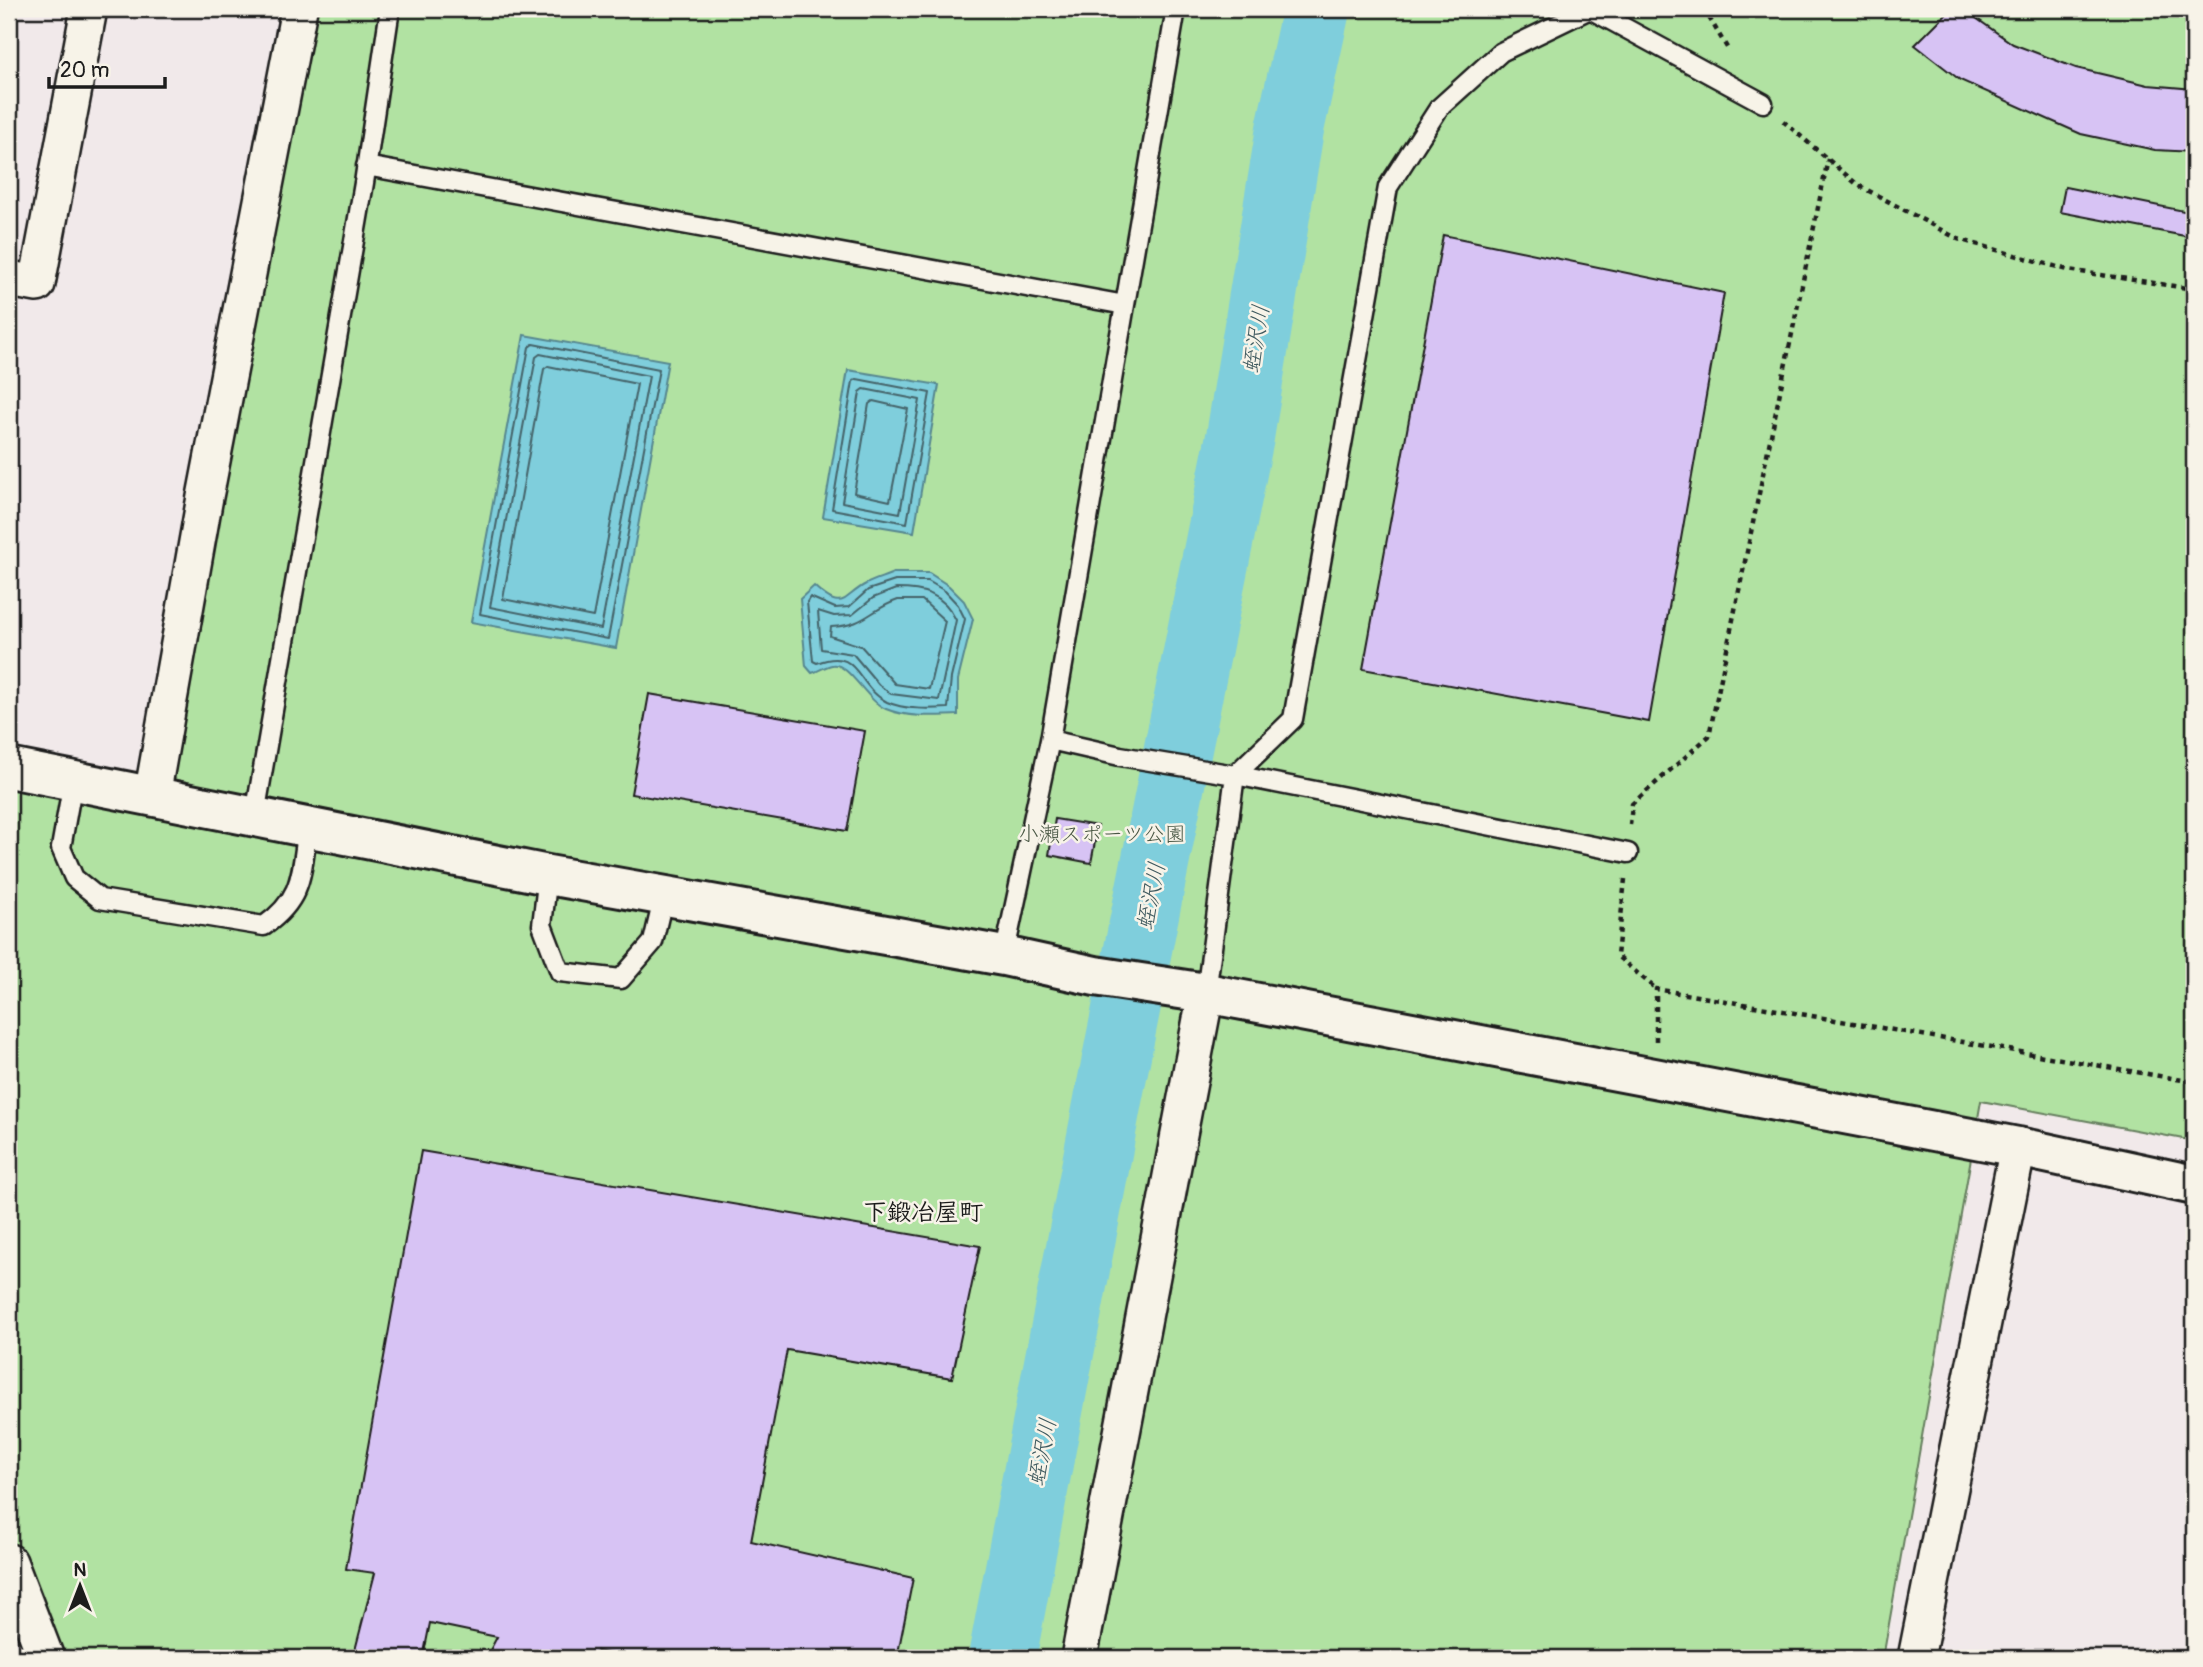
<svg xmlns="http://www.w3.org/2000/svg" width="2203" height="1667" viewBox="0 0 2203 1667" font-family="Pangolin,'Klee One',sans-serif">
  <style>
    .green { fill: #b1e2a2; stroke: #667f5f; stroke-width: 2 }
    .water { fill: #7fcedc; stroke: #57878f; stroke-width: 2 }
    .lines { fill: none; stroke-linecap: round; stroke-linejoin: round }
    .shore { stroke: #446369; stroke-width: 2 }
    .river { stroke: #7fcedc; stroke-width: 68 }
    .building { fill: #d7c3f4; stroke: #1c1c1c; stroke-width: 2 }
    .lane-casing { stroke: #1c1c1c; stroke-width: 23 }
    .street-casing { stroke: #1c1c1c; stroke-width: 40 }
    .secondary-casing { stroke: #1c1c1c; stroke-width: 44 }
    .path { stroke: #1c1c1c; stroke-width: 4.5; stroke-dasharray: 5 5; stroke-linecap: butt }
    .lane { stroke: #f7f3e8; stroke-width: 18 }
    .street { stroke: #f7f3e8; stroke-width: 35 }
    .secondary { stroke: #f7f3e8; stroke-width: 38 }
    .labels { text-anchor: middle; dominant-baseline: central; stroke-width: 5; stroke-linejoin: round; paint-order: stroke }
    .park-label { font-size: 21px; fill: #495744; stroke: #f7f3e8 }
    .water-label { font-size: 23px; font-style: italic; fill: #3f5a5f; stroke: #f7f3e8 }
    .quarter-label { font-size: 24px; font-weight: bold; fill: #1c1c1c; stroke: #f7f3e8 }
  </style>
  <rect width="100%" height="100%" fill="#f1e9ea"/>
  <filter id="ink" filterUnits="userSpaceOnUse"><feTurbulence type="fractalNoise" baseFrequency=".0143" numOctaves="2"/><feDisplacementMap in="SourceGraphic" scale="14" xChannelSelector="R" yChannelSelector="G"/><feConvolveMatrix kernelMatrix="1 2 1 2 8 2 1 2 1" color-interpolation-filters="sRGB"/></filter>
  <g filter="url(#ink)">
    <!-- green -->
    <path class="green" d="M306,9H2194V1141L1981,1101L1883,1658H56L9,1530V789L161,813Z"/>
    <!-- water -->
    <path class="water" d="M524,335L668,361L616,648L471,622Z
      M848,370L939,385L914,532L823,517Z
      M893,573H929L949,586L964,601L973,619L958,680V715C935,716 907,718 886,709C867,702 849,662 832,665C826,666 818,671 812,673L806,666L800,599L814,586C844,614 843,596 866,584C875,579 885,577 893,573Z"/>
    <g class="lines">
      <!-- shore -->
      <path class="shore" d="M533,344L659,369L608,639L480,614L529,347Z
        M540,354L649,376L601,629L490,607L536,357Z
        M548,366L637,384L593,617L503,599L544,369Z
        M857,379L930,393L907,523L832,509L853,381Z
        M864,389L920,400L900,513L842,502L860,392Z
        M873,401L908,409L890,501L854,493L869,404Z
        M895,581H928L945,591L958,605L965,619L951,678L948,708C930,709 904,710 887,702C855,686 860,646 817,663L813,661L807,602L810,597L835,608L849,607L868,590Z
        M896,589C923,589 943,593 956,620L939,700L891,694L879,685L853,654L821,649L818,611L834,616L852,615L873,598Z
        M898,600H922L945,621L929,689L895,684L861,646L830,636L831,627C865,626 869,610 898,600Z"/>
      <!-- river -->
      <path class="river" d="M1002,1658L1108,1100L1240,437L1290,129L1316,9"/>
    </g>
    <!-- building -->
    <path class="building" d="M1951,9H1963L2013,44L2076,68L2148,85L2194,89V152L2155,150L2081,134L1960,80L1915,45Z
      M2065,187L2194,213L2190,237L2060,212Z
      M1443,235L1724,293L1649,722L1363,669Z
      M649,694L865,731L847,831L631,794Z
      M1055,819L1098,826L1091,863L1049,855Z
      M421,1151L980,1246L952,1378L787,1350L751,1541L913,1578L897,1658H635L597,1651L595,1658H507L488,1654L497,1637L430,1623L423,1658H353L375,1573L346,1569Z"/>
    <g class="lines">
      <defs>
        <path id="lane" d="M1590,9L1763,103
          M366,166L1125,305
          M1050,740L1120,756L1235,775L1628,853
          M73,781L61,848L74,878L100,899L264,926C304,898 301,872 308,827
          M255,815L364,183L390,9
          M548,875L542,925L560,972L621,979L653,942L664,895
          M1004,956L1050,740L1176,9
          M1206,993L1235,775L1293,719L1388,187L1439,108L1501,52L1590,9"/>
        <path id="street" d="M9,279L37,284L89,9
          M152,796L205,497L299,9
          M9,1562L46,1658
          M1079,1658L1206,993
          M1916,1658L2018,1147"/>
        <path id="secondary" d="M9,768L548,875L1004,956L1095,976L1206,993L2018,1147L2194,1185"/>
      </defs>
      <!-- lane casing -->
      <use href="#lane" class="lane-casing"/>
      <!-- street casing -->
      <use href="#street" class="street-casing"/>
      <!-- secondary casing -->
      <use href="#secondary" class="secondary-casing"/>
      <!-- path -->
      <path class="path" d="M1704,9L1729,51
        M1783,121L1858,185L1958,239L2068,270L2194,289
        M1630,825L1632,804L1709,736L1828,159
        M1625,879L1617,956L1656,989
        M1656,1041V989L2194,1082"/>
      <!-- lane -->
      <use href="#lane" class="lane"/>
      <!-- street -->
      <use href="#street" class="street"/>
      <!-- secondary -->
      <use href="#secondary" class="secondary"/>
    </g>
  </g>
  <g class="labels">
    <!-- park labels -->
    <g class="park-label">
      <text x="1102" y="834">小瀬スポーツ公園</text>
    </g>
    <!-- water labels -->
    <g class="water-label">
      <text transform="translate(1256 339) rotate(-81)">蛭沢川</text>
      <text transform="translate(1151 896) rotate(-79)">蛭沢川</text>
      <text transform="translate(1042 1452) rotate(-79)">蛭沢川</text>
    </g>
    <!-- quarter labels -->
    <g class="quarter-label">
      <text x="923" y="1212">下鍛冶屋町</text>
    </g>
  </g>
  <!-- margin -->
  <rect width="2203" height="1667" fill="none" stroke="#f7f3e8" stroke-width="35"/>
  <rect x="18" y="18" width="2168" height="1632" fill="none" stroke="#1c1c1c" stroke-width="2.5" filter="url(#ink)"/>
  <!-- north arrow -->
  <g transform="translate(80 1586)" stroke="#f7f3e8" stroke-width="5" paint-order="stroke">
  <path d="M0-5L12 26L0 18L-12 26Z" fill="#1c1c1c"/>
  <text y="-10" font-size="19" font-weight="bold" text-anchor="middle" fill="#1c1c1c">N</text>
  </g>
  <!-- scale -->
  <path d="M49 77v10h116v-10" fill="none" stroke="#1c1c1c" stroke-width="3.5"/>
  <text x="60" y="77" font-size="21" fill="#1c1c1c" stroke="#f7f3e8" stroke-width="5" paint-order="stroke">20 m</text>
</svg>
